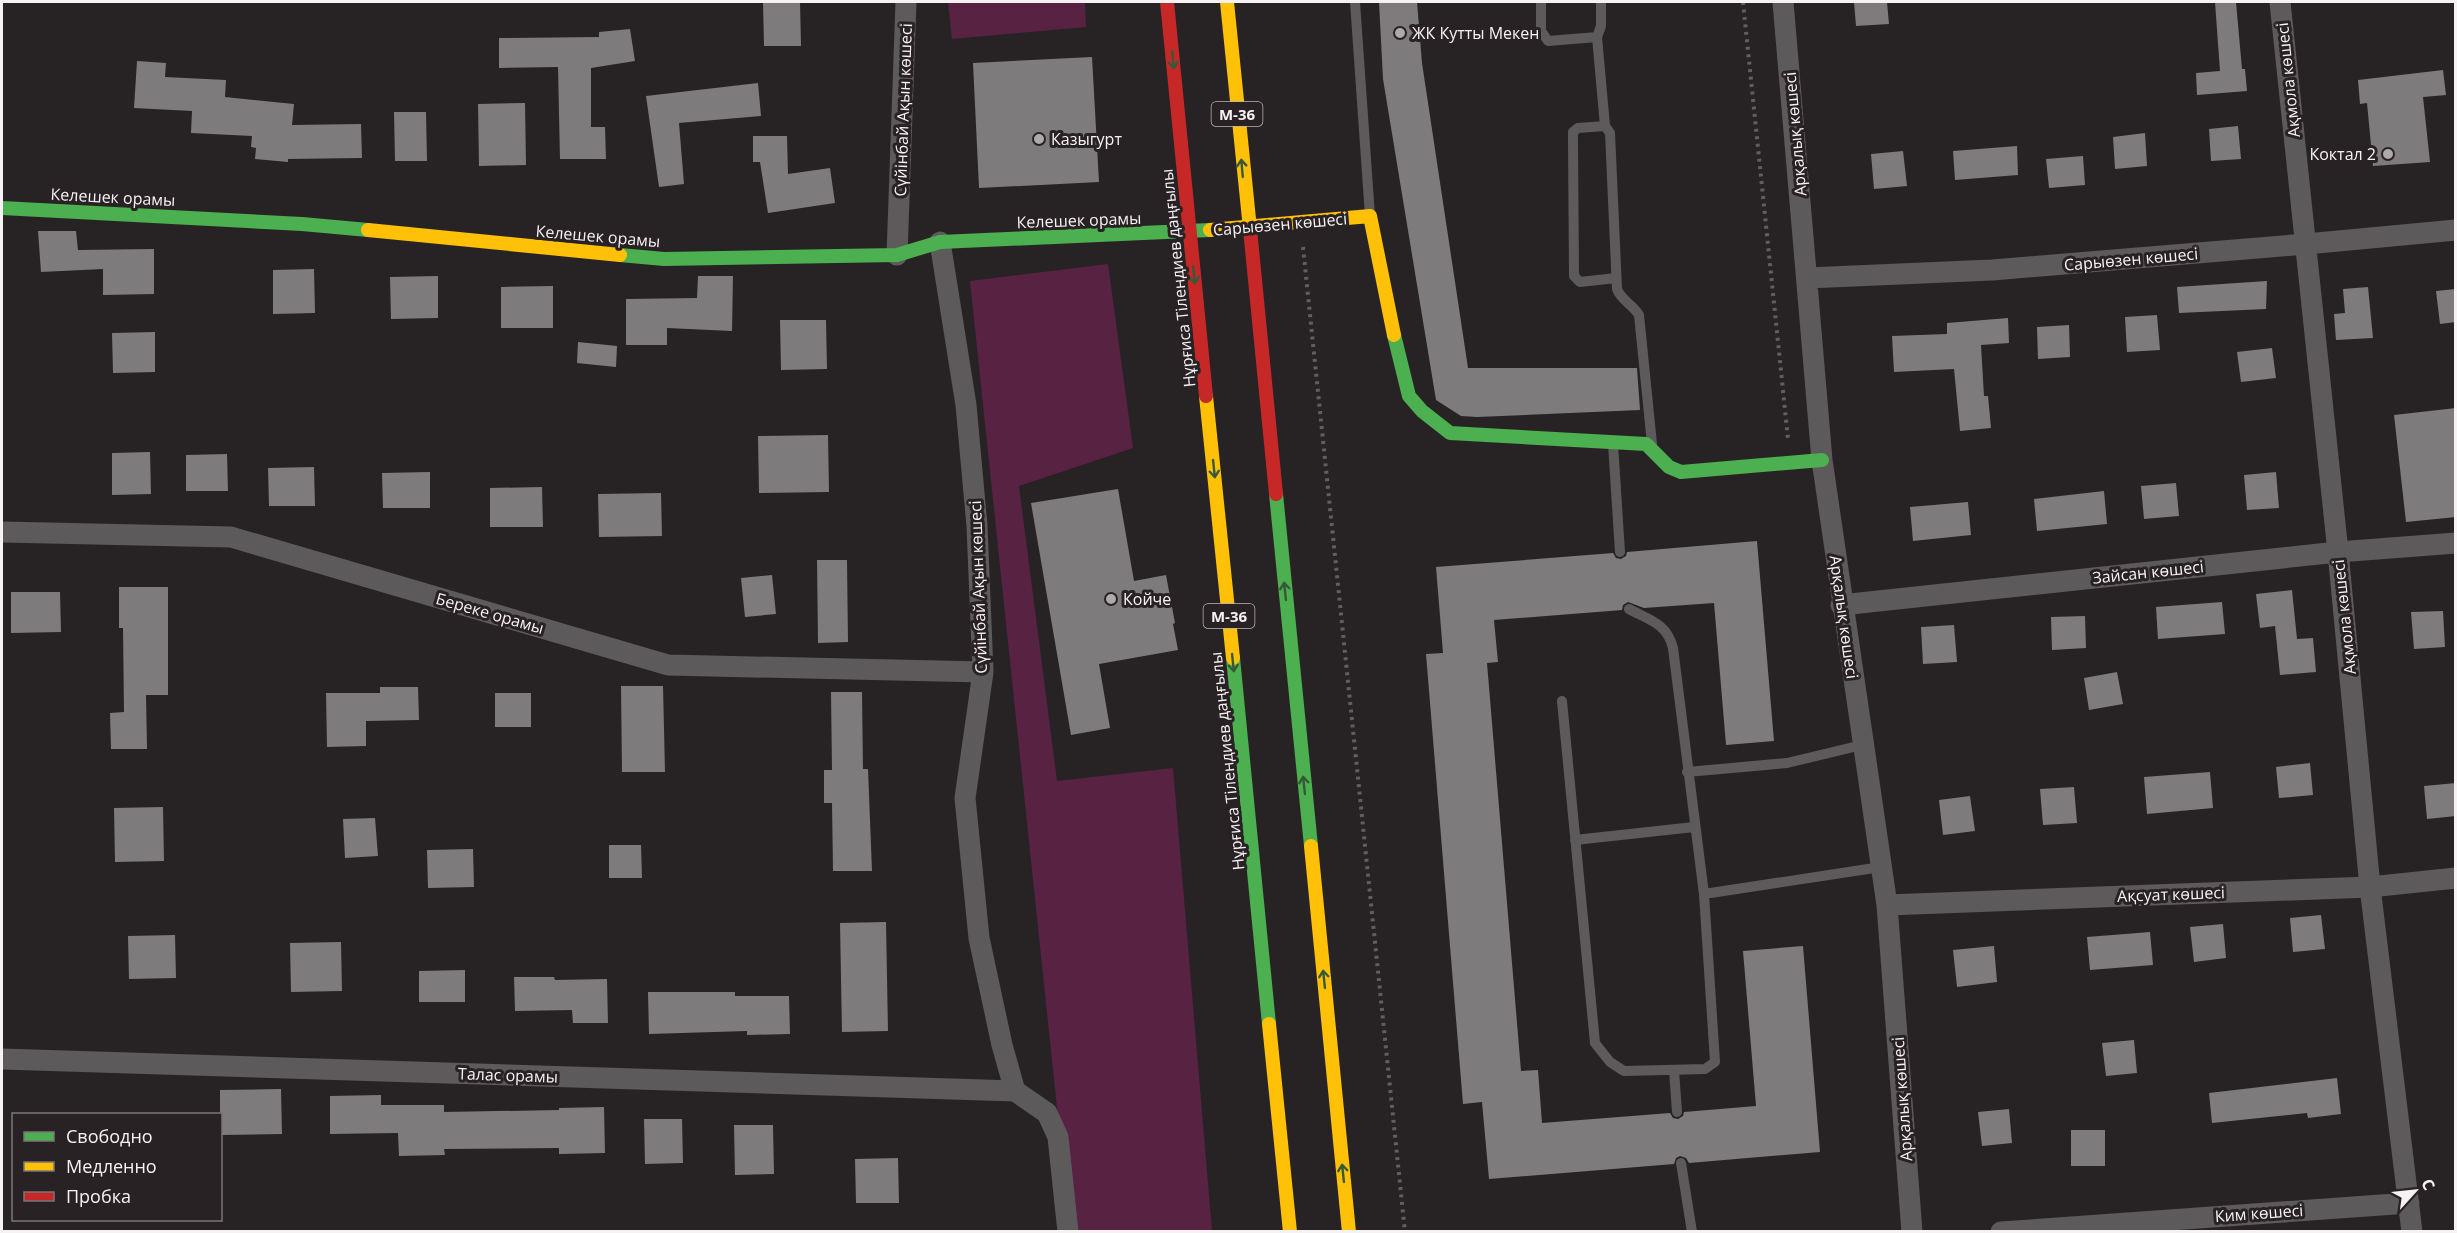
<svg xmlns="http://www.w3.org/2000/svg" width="2457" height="1233" viewBox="0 0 2457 1233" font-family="'Open Sans',sans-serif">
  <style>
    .green { fill: #582242 }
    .building { fill: #7e7b7c }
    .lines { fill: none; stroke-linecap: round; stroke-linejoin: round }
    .path { stroke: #625e60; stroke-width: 4; stroke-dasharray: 3 4.5; stroke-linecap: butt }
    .lane { stroke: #5d5a5c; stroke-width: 10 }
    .street { stroke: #5d5a5c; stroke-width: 21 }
    .fast { stroke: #4caf50; stroke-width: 14 }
    .slow { stroke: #ffc107; stroke-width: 14 }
    .jam { stroke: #c62828; stroke-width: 14 }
    .oneway { stroke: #365a36 }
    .poi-dot { fill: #aeaaac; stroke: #282225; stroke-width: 2 }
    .labels { text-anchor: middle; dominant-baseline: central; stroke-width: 6; stroke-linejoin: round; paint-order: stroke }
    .shield { fill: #282225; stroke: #b8b4b6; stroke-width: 1.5 }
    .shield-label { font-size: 15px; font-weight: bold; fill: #f6f2f4 }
    .poi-label { font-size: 16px; fill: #f6f2f4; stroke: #282225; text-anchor: start }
    .street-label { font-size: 16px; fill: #f6f2f4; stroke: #282225 }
  </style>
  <rect width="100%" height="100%" fill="#272325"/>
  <!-- green -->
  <path class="green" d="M948,2H1085L1086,27L952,39Z
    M1108,264L1133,448L1019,486L1057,781L1173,768L1212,1231H1070L970,281Z"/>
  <!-- building -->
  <path class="building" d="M763,2H800L801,46H764Z
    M1379,2H1417L1422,63L1468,368H1637L1640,410L1477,417L1461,416L1436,400L1383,79Z
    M1854,2H1887L1889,24L1856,26Z
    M2215,2H2236L2242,69H2245L2247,91L2197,95L2196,73L2220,71Z
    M630,29L635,61L591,68V127H605L606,159H560L558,67L499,68V38L599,37V32Z
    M1092,57L1099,182L979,188L973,63Z
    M137,61L166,63L165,77L226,80L225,97L294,104L292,125L361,124L362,158L288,159V162L255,159L256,148L251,147L252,136L191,133L192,111L134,108Z
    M2443,70L2446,95L2423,97L2430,162L2373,166L2367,103L2360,104L2358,80Z
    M758,83L761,116L679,123L684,184L659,187L646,96Z
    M525,103L526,165L479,166L478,104Z
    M394,112H426L427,161H395Z
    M2238,126L2241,159L2211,161L2209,129Z
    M2145,133L2147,166L2115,169L2113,137Z
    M753,136H787L788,174L830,168L835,203L768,213L760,162H753Z
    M2017,146L2018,175L1955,180L1953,151Z
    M1903,151L1907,186L1874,189L1871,154Z
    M2083,156L2085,185L2049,188L2046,159Z
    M38,231H76L78,250L154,249V294L103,295V269L41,272Z
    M314,269L315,313L273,314V270Z
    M438,276V318L391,319L390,277Z
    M698,276H733L732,331L667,328V345H626V299L697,298Z
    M2267,281L2266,309L2179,313L2177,287Z
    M553,286V328H501V287Z
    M2368,287L2373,338L2336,340L2334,314L2345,313L2343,289Z
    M2456,289V322L2440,324L2436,291Z
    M2157,315L2160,350L2127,352L2125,317Z
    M2008,318L2009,343L1981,345L1984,396H1988L1991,428L1960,431L1954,369L1894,372L1892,336L1947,334V323Z
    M780,320H826L827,369L781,370Z
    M2069,325L2070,357L2038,359L2037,327Z
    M155,332V372L113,373L112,333Z
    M578,342L617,346L616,367L577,363Z
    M2272,348L2276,378L2241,382L2237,352Z
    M2456,408V517L2406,522L2394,415Z
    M828,435L829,492L759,493L758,436Z
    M150,452L151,494L112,495V453Z
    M227,454L228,491H186V455Z
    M314,467L315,506H269L268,468Z
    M430,472V508H383L382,473Z
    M2276,472L2279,508L2247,510L2244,475Z
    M2176,483L2179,516L2144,519L2141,486Z
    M542,487L543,527H490V488Z
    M1118,489L1134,581L1166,575L1175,623L1173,624L1178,650L1099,664L1110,728L1071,735L1031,503Z
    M2104,491L2107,524L2037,531L2034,499Z
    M661,493L662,536L599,537L598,494Z
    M1968,502L1971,535L1913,541L1910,507Z
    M1757,541L1774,741L1726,745L1714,603L1644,608L1628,602L1623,605L1622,610L1494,620L1498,662L1487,663L1521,1071L1538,1070L1542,1123L1670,1113L1673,1118L1678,1119L1683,1116L1684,1112L1756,1106L1743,951L1803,946L1820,1152L1689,1163L1686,1158L1680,1156L1676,1158L1674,1164L1489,1179L1482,1102L1463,1104L1426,654L1443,653L1436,567L1613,553L1616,558L1621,559L1626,556L1627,552Z
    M817,560H847L848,642L818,643Z
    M772,575L776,614L745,617L741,578Z
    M119,587H168V695H146L147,749H111L110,713L124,712L123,628H119Z
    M2292,590L2297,639L2313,638L2316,672L2280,675L2275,626L2260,628L2256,594Z
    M11,592H60L61,632L11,633Z
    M2222,602L2225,634L2158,639L2156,607Z
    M2443,611L2445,647L2414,649L2411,612Z
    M2085,616L2086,648L2052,650L2051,617Z
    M1954,625L1957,662L1923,664L1921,627Z
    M2117,672L2123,704L2089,710L2084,678Z
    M621,686H663L665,772H622Z
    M380,687H418L419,720L366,721V746L327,747L326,693H380Z
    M831,692H862L863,769H868L872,871H833L832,803H824V770H832Z
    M495,693H531V727H495Z
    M2310,763L2313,795L2279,798L2276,767Z
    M2210,772L2213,808L2147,814L2144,777Z
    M2456,783V816L2427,819L2424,786Z
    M2074,787L2077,823L2043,825L2040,789Z
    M1970,796L1975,831L1943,835L1939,800Z
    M163,807L164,861L115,862L114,808Z
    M375,818L378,856L345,858L343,819Z
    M609,845H641L642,878H609Z
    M473,849L474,887L428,888L427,850Z
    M2321,915L2325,949L2293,952L2290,918Z
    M886,922L888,1031L842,1032L840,923Z
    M2223,924L2226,958L2194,962L2190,927Z
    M2150,932L2153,965L2090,970L2087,937Z
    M175,935L176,978L129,979L128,936Z
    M341,942L342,991L291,992L290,943Z
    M1994,946L1997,982L1957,987L1953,950Z
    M465,970V1002H419V971Z
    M514,977H554L555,980L607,979L608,1023H573L572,1010L515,1011Z
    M648,992H735V996H789L790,1034L747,1035V1031L649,1034Z
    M2134,1040L2137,1073L2106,1076L2102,1043Z
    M2337,1078L2341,1114L2308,1118L2307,1113L2212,1123L2209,1093Z
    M281,1089L282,1134L220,1135V1090Z
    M381,1095V1105H444V1112L559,1110V1108L604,1107L605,1153L559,1154V1148L444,1149L445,1155L399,1156L398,1133L330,1134V1096Z
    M2009,1109L2012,1143L1982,1146L1978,1112Z
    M644,1119H682L683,1163L645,1164Z
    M734,1125H773L774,1174L735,1175Z
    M2071,1130H2105V1166H2071Z
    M898,1158L899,1203H856L855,1159Z"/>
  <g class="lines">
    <!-- path -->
    <path class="path" d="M1743,2L1788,439
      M1303,247L1405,1232"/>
    <!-- lane -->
    <path class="lane" d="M1355,2L1370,216
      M1541,2V31L1548,41L1597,37L1601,26V2
      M1597,37L1605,126
      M1616,278L1580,282L1574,276L1573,143V132L1578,128L1605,126L1610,133L1617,289C1621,300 1633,305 1639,315L1652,444
      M1613,444L1620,552
      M1562,701L1595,1043L1610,1062L1624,1071L1705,1069L1715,1062L1704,894L1673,648C1667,623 1649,620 1629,609
      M1687,772L1787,763L1862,745
      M1575,840L1694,827
      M1704,894L1881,867
      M1674,1070L1677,1112
      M1681,1163L1692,1232"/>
    <!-- street -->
    <path class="street" d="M1783,2L1822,460L1887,905L1912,1232
      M2280,2L2338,552L2370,887L2412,1232
      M940,242L966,405L977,526L983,672L965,798L979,938L1002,1045L1015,1091L1047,1113L1058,1137L1068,1232
      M897,255L906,2
      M1807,278L1992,270L2306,244L2456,230
      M2,532L231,537L668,665L983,672
      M1841,605L2338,552L2456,543
      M1887,905L2370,887L2456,878
      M2,1059L1015,1091
      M2001,1232L2409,1203"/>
    <!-- fast -->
    <path class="fast" d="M2,208L302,224L368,230
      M620,255L664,259L897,255L940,242L1210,230
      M1394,335L1409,396L1422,411L1450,433L1646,444L1669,467L1681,472L1822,460
      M1276,494L1311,846
      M1233,658L1269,1024"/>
    <!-- slow -->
    <path class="slow" d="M1227,2L1250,229
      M368,230L620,255
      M1210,230L1370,216L1394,335
      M1206,396L1233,658
      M1311,846L1349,1232
      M1269,1024L1290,1232"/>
    <!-- jam -->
    <path class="jam" d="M1167,2L1206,396
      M1250,229L1276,494"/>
  </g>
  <!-- one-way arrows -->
  <defs><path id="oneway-shaft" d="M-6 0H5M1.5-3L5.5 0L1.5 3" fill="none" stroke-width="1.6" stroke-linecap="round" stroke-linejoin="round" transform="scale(1.5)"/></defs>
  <g class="oneway">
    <use href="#oneway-shaft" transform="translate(1173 60) rotate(84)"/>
    <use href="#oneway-shaft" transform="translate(1242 168) rotate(-95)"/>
    <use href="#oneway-shaft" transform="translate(1194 275) rotate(84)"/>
    <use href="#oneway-shaft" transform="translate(1214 469) rotate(84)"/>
    <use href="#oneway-shaft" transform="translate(1285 591) rotate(-96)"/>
    <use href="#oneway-shaft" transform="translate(1233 663) rotate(84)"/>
    <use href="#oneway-shaft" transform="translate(1304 785) rotate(-96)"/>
    <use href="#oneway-shaft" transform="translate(1324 979) rotate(-96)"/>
    <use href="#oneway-shaft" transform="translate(1343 1173) rotate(-96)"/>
  </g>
  <!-- markers -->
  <g class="poi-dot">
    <circle cx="1400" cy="33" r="6"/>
    <circle cx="1039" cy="139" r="6"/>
    <circle cx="2388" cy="154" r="6"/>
    <circle cx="1111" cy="599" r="6"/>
  </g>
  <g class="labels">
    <!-- shield labels -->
    <g class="shield">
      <rect x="1211.5" y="102" width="51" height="24" rx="4.5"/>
      <rect x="1203.5" y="604" width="51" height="24" rx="4.5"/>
    </g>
    <g class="shield-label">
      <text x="1237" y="114">M-36</text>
      <text x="1229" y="616">M-36</text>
    </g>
    <!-- poi labels -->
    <g class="poi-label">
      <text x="1412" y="33">ЖК Кутты Мекен</text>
      <text x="1051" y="139">Казыгурт</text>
      <text x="2376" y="154" text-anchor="end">Коктал 2</text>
      <text x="1123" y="599">Койче</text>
    </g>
    <!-- street labels -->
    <g class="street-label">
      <text transform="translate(2288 80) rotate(-96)">Ақмола көшесі</text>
      <text transform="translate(903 110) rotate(-88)">Сүйінбай Ақын көшесі</text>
      <text transform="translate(1795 134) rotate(-95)">Арқалық көшесі</text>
      <text transform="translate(113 197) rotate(3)">Келешек орамы</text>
      <text transform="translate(1079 220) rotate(-2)">Келешек орамы</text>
      <text transform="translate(1280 224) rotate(-5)">Сарыөзен көшесі</text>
      <text transform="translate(598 236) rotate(5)">Келешек орамы</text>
      <text transform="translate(2131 259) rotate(-5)">Сарыөзен көшесі</text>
      <text transform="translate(1178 278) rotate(-96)">Нұрғиса Тілендиев даңғылы</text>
      <text transform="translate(2148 572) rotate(-6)">Зайсан көшесі</text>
      <text transform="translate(978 587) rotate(-92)">Сүйінбай Ақын көшесі</text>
      <text transform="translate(490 613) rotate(16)">Береке орамы</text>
      <text transform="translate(1844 617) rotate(82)">Арқалық көшесі</text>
      <text transform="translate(2344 617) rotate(-96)">Ақмола көшесі</text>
      <text transform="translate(1227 761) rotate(-96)">Нұрғиса Тілендиев даңғылы</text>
      <text transform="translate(2171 894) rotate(-2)">Ақсуат көшесі</text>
      <text transform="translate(508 1075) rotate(2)">Талас орамы</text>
      <text transform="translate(1902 1099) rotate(-94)">Арқалық көшесі</text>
      <text transform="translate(2259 1213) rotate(-4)">Ким көшесі</text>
    </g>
  </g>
  <!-- border -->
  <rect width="2457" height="1233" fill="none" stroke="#f6f2f4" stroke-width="6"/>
  <!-- legend -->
  <rect x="12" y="1113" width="210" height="108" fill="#282225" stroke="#7a7578" stroke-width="1.5"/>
  <rect x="24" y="1132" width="30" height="9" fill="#4caf50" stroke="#7a7578" stroke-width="1.5"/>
  <text x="66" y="1143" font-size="18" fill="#f6f2f4">Свободно</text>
  <rect x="24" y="1162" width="30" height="9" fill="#ffc107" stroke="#7a7578" stroke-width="1.5"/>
  <text x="66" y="1173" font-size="18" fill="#f6f2f4">Медленно</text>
  <rect x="24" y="1192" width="30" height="9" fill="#c62828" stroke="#7a7578" stroke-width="1.5"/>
  <text x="66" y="1203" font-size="18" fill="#f6f2f4">Пробка</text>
  <!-- north arrow -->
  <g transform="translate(2415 1191) rotate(63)" stroke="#282225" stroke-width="4.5" paint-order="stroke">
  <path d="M0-4.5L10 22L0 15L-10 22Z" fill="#f6f2f4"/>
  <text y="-9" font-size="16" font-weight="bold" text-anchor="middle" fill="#f6f2f4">С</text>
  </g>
</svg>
